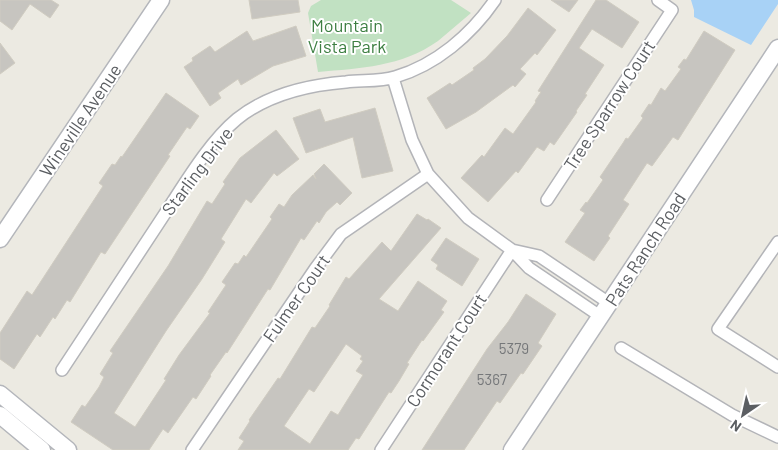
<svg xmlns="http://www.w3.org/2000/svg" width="778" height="450" viewBox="0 0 778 450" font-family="Barlow,sans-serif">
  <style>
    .green { fill: #c1e1c2 }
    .water { fill: #a8d2f6 }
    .building { fill: #c7c5c0; stroke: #d0ccc1; fill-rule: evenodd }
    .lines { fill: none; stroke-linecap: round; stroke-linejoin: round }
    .street-casing { stroke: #b3b4b8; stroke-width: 14 }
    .secondary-casing { stroke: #b4b6bb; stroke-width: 19 }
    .street { stroke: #fff; stroke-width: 11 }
    .secondary { stroke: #fff; stroke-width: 16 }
    .labels { text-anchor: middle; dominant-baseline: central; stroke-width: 4; stroke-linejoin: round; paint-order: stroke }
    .number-label { font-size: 15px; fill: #76787a }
    .park-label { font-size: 18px; fill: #3d7f42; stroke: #fff }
    .street-label { font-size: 18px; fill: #5b5e62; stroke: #fff }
  </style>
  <rect width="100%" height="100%" fill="#eceae2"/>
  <!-- green -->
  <path class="green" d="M321,0H451L471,13C460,22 449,32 438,41C401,67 361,68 318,72L308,13L311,6Z"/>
  <!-- water -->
  <path class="water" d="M691,0H778V4L751,45L694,17V10Z"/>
  <!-- building -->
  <path class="building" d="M0,0H51L59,5L50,18L30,4L12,30L0,21Z
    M249,0H298L300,12L252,19Z
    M551,0H578L569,12Z
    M596,0H606L639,22L622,48L592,29L579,48L604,65L585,94L587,95L576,111L577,112L554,145L550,142L544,151L537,147L518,173L516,171L488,202L461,178L482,155L484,157L505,128L513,134L536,102L535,101L541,92L538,91Z
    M528,8L556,30L537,55L535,53L520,69L526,74L515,87L513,85L476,112L446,129L427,98L450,83L452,85L474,70L473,68L485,59L507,36Z
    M296,26L306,56L273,66L241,85L238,79L218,93L221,98L210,106L184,67L193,61L192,58L210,46L215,52L247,31L253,41Z
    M704,31L735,50L678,140L673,137L652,166L647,163L623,200L629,204L608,236L610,238L594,261L565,242L585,213L580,210L586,202L587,203L603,180L600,177L623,143L626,138L628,139L643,118L641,116L649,104L651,105L661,88L665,91L681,69L678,67L684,59L686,60Z
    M0,43L15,63L0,74Z
    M166,93L199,116L190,129L187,127L168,155L170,156L105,254L101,252L70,302L67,300L55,319L53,317L40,337L37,334L14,369L0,359V333L27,291L32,295L103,186L99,183L112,164L115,165L121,156L122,157Z
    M375,108L393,171L362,178L353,137L306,153L293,118L320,109L325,122Z
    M276,130L299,159L277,176L274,173L251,203L246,199L221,239L225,242L202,279L166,331L114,413L135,427L166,380L164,379L179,355L210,313L208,312L226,285L222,282L235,263L238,264L244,255L246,257L272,219L270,217L279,204L284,207L292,195L313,175L316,179L314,174L324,164L352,193L340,205L337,202L326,212L319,223L317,221L304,240L301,238L270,290L268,289L227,353L226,352L210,375L211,376L196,399L193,397L168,433L163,429L149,450H113L71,422L82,405L85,407L99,387L104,377L100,374L113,353L110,351L168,266L207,201L212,204L225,184L223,182L240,158Z
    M417,214L427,220L428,219L441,228L379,299L398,311L418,281L447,301L441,310L444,312L423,341L422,340L407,363L409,364L399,381L391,393L389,392L359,439L356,438L348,450H238L244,441L239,438L250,421L249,420L278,378L280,379L312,327L315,328L330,306L329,305L346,277L349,279L382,242L391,251ZM346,344L362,356L360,359L363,361L356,371L363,375L338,415L331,411L310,444L284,426L309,389L314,392Z
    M446,238L479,259L462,286L436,269L438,265L431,260Z
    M526,294L556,314L538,343L542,346L523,374L521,373L500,403L497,401L464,450H422L487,349L508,322Z"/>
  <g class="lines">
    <defs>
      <path id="street" d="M393,78L412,140L428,174L468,218L512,250L529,268L600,316
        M547,200L672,10L658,0
        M778,242L718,329L778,367
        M512,250L539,256L609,303
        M621,348L732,415L778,437
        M62,370C96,318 130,267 164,215C184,185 209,142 237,119C267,95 308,85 346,82C361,80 380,82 395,77C436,65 471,35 495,0
        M192,450L315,269L341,234L428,174
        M381,450L512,250"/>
      <path id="secondary" d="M0,239L161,0
        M0,394L68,450
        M0,415L42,450
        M512,450L778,48"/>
    </defs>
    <!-- street casing -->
    <use href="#street" class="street-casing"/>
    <!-- secondary casing -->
    <use href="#secondary" class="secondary-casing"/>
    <!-- street -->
    <use href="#street" class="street"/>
    <!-- secondary -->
    <use href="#secondary" class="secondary"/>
  </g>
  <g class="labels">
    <!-- number labels -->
    <g class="number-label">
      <text x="514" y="348">5379</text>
      <text x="492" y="379">5367</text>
    </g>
    <!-- park labels -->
    <g class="park-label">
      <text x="347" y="25">Mountain<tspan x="347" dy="21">Vista Park</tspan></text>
    </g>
    <!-- street labels -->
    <g class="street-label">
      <text transform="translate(609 105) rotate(-57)">Tree Sparrow Court</text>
      <text transform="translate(80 120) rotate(-56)">Wineville Avenue</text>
      <text transform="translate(197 171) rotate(-53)">Starling Drive</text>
      <text transform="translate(645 249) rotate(-57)">Pats Ranch Road</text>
      <text transform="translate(296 298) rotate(-55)">Fulmer Court</text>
      <text transform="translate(446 350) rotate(-57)">Cormorant Court</text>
    </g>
  </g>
  <!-- north arrow -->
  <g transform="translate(743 415) rotate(214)" stroke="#ffffff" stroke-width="4" paint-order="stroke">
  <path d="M0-4L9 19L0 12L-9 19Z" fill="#5b5e62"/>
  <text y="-8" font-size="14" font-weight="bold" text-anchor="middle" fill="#5b5e62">N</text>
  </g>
</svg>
